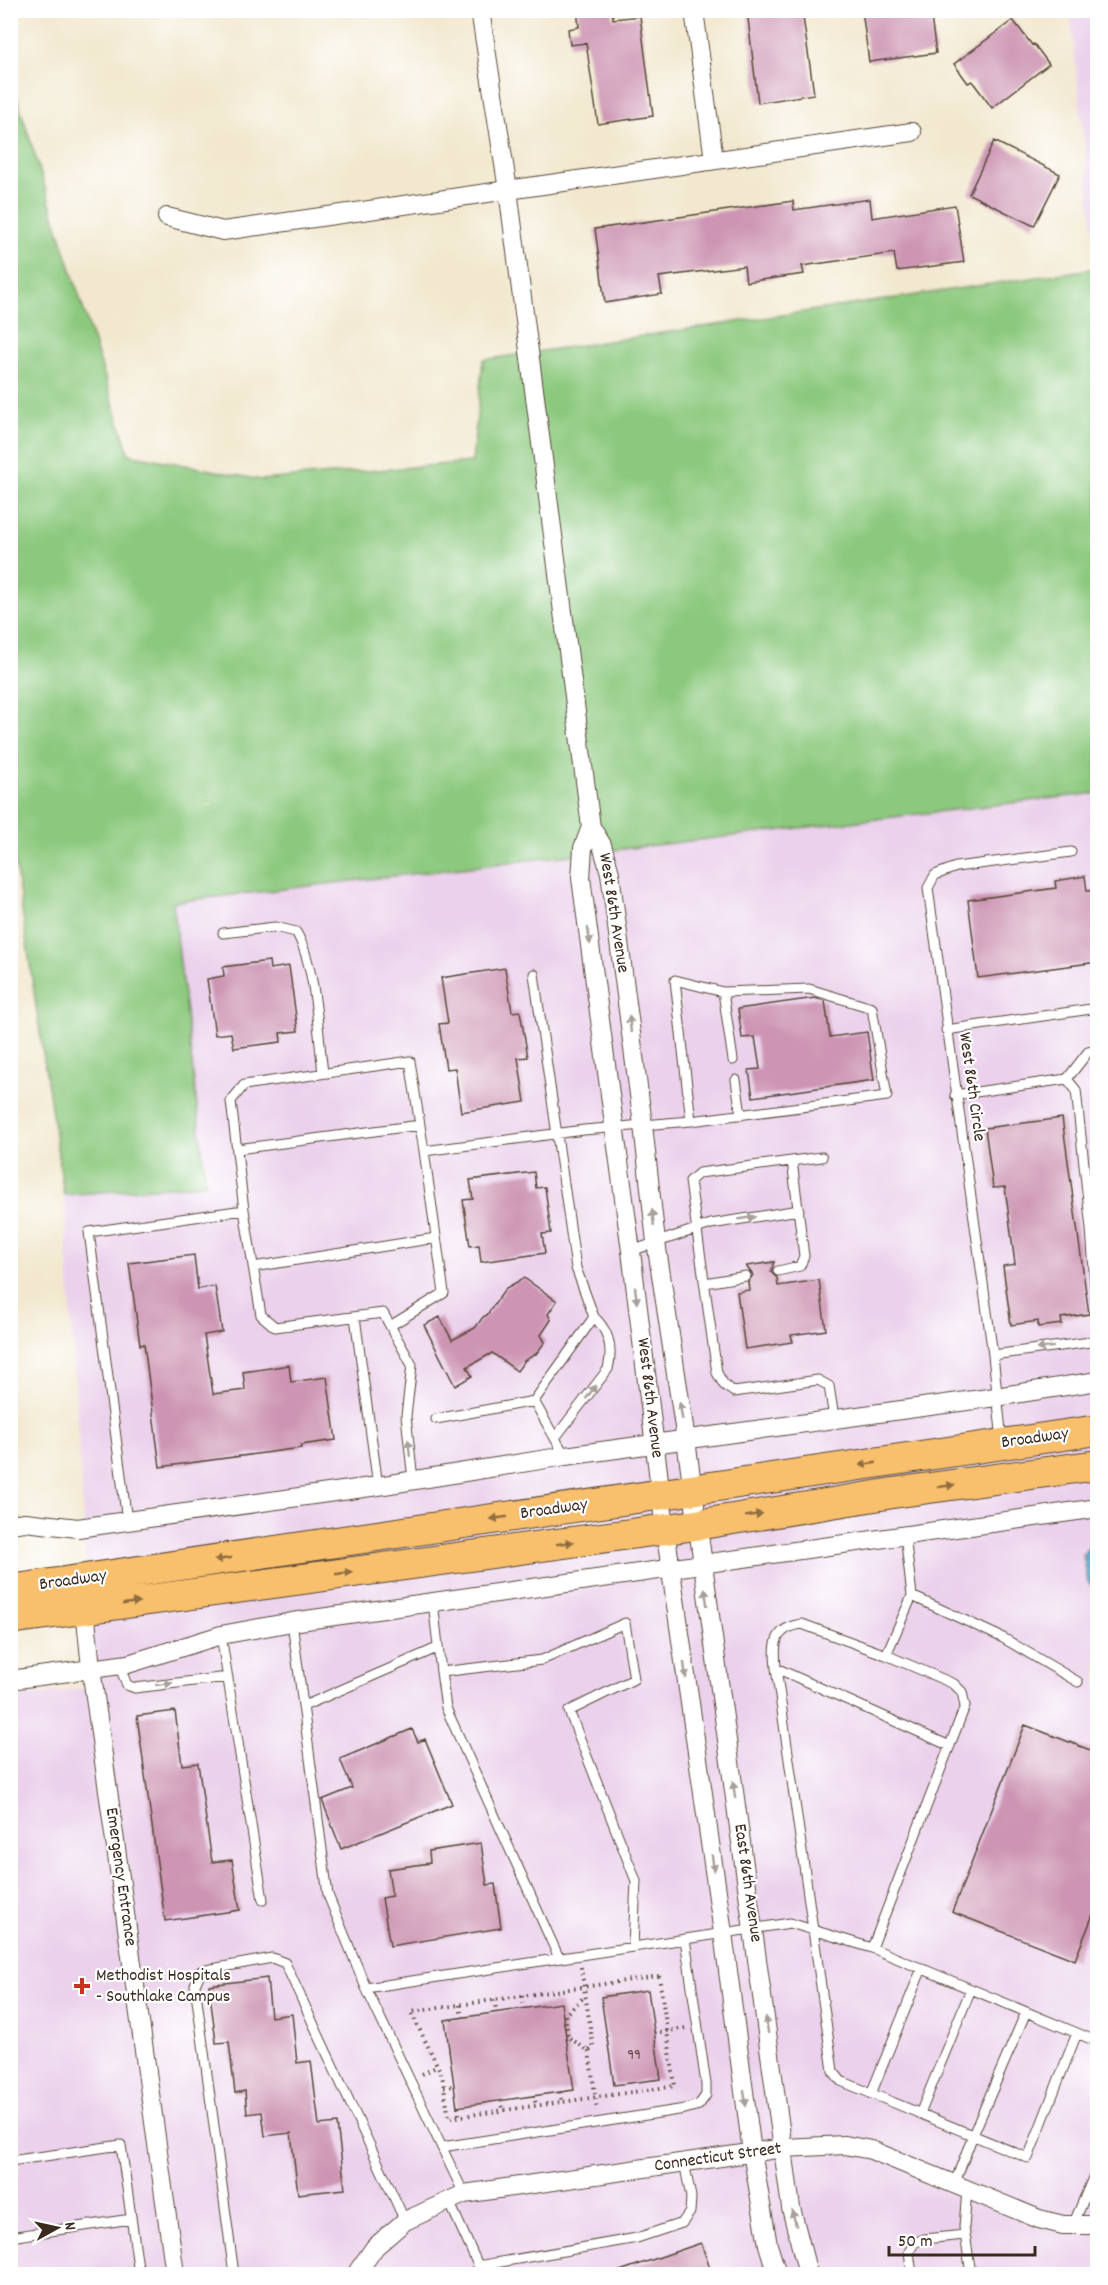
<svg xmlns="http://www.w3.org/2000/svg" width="1108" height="2285" viewBox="0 0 1108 2285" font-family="Dekko,sans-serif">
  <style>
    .built { fill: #ebd1eb }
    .green { fill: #8cc97e; stroke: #647a4e; stroke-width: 1.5 }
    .water { fill: #4ca6ca; stroke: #446874; stroke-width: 1.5 }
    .building { fill: #cd95b3 }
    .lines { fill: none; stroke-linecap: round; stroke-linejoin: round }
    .lane-casing { stroke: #564639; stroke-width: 11 }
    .street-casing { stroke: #564639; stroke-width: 20 }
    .primary-casing { stroke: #564639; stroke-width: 32 }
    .path { stroke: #564639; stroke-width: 4; stroke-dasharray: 1.5 4.5; stroke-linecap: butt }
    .lane { stroke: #fff; stroke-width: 9 }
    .street { stroke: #fff; stroke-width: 18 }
    .primary { stroke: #f8bf6c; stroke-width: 30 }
    .oneway { fill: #a79f9a }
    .oneway2 { fill: #906d41 }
    .poi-dot { fill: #c8321e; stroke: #fff; stroke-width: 2 }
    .labels { text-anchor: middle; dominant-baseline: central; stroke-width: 4.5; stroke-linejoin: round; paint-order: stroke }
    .number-label { font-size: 15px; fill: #604543 }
    .street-label { font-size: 18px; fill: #3b2a1e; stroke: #fff }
    .poi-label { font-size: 18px; fill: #3b2a1e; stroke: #fff; text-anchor: start }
  </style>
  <rect width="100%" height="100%" fill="#fff"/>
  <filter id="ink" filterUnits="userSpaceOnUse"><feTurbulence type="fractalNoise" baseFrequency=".0167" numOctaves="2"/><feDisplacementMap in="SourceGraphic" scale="12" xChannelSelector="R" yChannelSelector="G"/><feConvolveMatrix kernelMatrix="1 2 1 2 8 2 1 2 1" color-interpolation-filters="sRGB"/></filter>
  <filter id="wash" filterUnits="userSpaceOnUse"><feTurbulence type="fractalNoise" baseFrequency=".008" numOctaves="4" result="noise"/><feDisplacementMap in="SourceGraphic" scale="24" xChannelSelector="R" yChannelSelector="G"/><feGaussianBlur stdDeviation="1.35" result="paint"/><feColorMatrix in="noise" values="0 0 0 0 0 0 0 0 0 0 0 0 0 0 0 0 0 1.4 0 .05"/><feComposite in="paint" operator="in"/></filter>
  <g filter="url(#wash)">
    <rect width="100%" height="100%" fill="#f2e8cf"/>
    <!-- built -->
    <path class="built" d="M1070,11H1097V272V268Z
      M1097,793V2274H11L10,1698L93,1687L64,1195L205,1184L173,902Z"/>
    <!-- green -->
    <path class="green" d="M10,76L129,454L261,480L472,462L483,360L1097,268V793L173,902L206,1184L64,1195L14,856L10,859Z"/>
    <!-- water -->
    <path class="water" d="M1097,1539V1590L1088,1582L1083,1554Z"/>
    <g id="blocks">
      <!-- building -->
      <path class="building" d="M577,10H612L613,19L640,16L653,116L598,124L586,43L570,45L568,29L579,27Z
        M747,10H802L814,94L758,103Z
        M862,10H930L936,53L869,62Z
        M1013,20L1032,45L1034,44L1049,64L992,108L972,81L968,83L954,64Z
        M994,141L1060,174L1034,226L969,194Z
        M870,199L872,218L955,205L964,262L897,271L894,253L802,266L804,274L746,282L744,266L659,277L662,294L605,303L595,229L793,201L794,210Z
        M1085,876L1087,891L1098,890V962L978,978L968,900L1056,888L1055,881Z
        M269,961L270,969L289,966L298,1031L280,1033L281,1042L234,1048L231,1033L215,1035L207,979L224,976L223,967Z
        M505,968L512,1012L520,1011L528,1057L518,1058L525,1102L461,1112L455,1068L446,1069L439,1024L448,1023L441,978Z
        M815,998L825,1001L830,1037L867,1032L874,1080L753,1097L749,1070L760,1069L755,1037L742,1038L738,1009Z
        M1062,1118L1089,1314L1061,1318L1062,1324L1038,1327V1321L1011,1325L1003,1266L1015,1264L1005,1187L993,1188L985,1128Z
        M534,1172L536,1188L545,1187L551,1233L542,1234L545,1253L481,1262L479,1245L470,1246L463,1200L473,1199L470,1180Z
        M194,1255L198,1289L215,1286L222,1332L204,1335L213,1394L245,1390L243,1372L289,1365L291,1382L327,1377L336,1440L301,1445V1448L160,1467L144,1344L140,1345L129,1263Z
        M774,1262L771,1272L777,1278L778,1286L819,1280L826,1330L791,1335L793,1342L745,1349L737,1292L749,1290L748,1282L753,1275L746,1266Z
        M524,1278L557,1301L548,1314L551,1320L541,1335L545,1342L536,1354L525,1360L517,1371L492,1353L467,1367L472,1376L455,1386L424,1325L440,1317L452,1340L475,1328L483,1317L487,1315L506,1288Z
        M175,1711L182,1765L198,1763L212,1862L232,1860L240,1910L165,1921L137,1716Z
        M1025,1725L1098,1753V1902L1075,1960L952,1912Z
        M412,1729L418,1742L425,1739L452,1804L341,1849L322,1800L352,1788L340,1759Z
        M481,1843L487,1885L495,1884L501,1928L390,1946L382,1898L392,1896L388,1869L430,1863L429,1851Z
        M267,1978L271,2017L292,2014L297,2063L311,2061L319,2125L337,2123L345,2189L298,2194L291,2133L265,2136L262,2112L247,2114L245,2091L235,2093L229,2042L216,2043L209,1985Z
        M648,1990L661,2079L614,2085L601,1997Z
        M561,2003L574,2090L457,2107L445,2020Z
        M701,2243L712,2274H618L617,2272Z"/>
    </g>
  </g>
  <g filter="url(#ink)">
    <use href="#blocks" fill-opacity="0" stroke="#564639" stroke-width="1.5"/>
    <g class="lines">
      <defs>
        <path id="lane" d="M223,933L275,927L296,932C316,965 318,1034 323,1073
          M534,974L576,1268L594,1317L534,1401L565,1456
          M723,992L733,1060
          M946,1030L1098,1008
          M1067,1079L1088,1052L1098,1050
          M736,1080L741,1115
          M955,1095L1067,1079L1076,1090L1091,1229L1098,1325
          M237,1149L420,1125
          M822,1157L699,1173L690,1181L717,1373L724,1385L734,1392L818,1380L829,1386L834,1418
          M244,1210L231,1101L244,1085L410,1061L424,1151
          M631,1251L711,1224L799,1210
          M253,1267L436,1238
          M778,1271L800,1266L804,1256L792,1161
          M705,1283L746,1276
          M355,1317L378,1486
          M390,1326L444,1293L424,1151L584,1130L691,1121L887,1096L872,1008L809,989L723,992L675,980L691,1121
          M993,1355L1098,1341
          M436,1419L534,1401
          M555,1438L608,1369C613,1349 609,1331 594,1317
          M1002,1441L993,1355L928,888L935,875L956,867L1071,852
          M127,1521L89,1232L244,1210L261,1315L275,1327L383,1313L412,1365L406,1416L413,1480
          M905,1535L912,1596L886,1655L802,1624C773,1628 774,1645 776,1668L833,2071L841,2081L1028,2158L1077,2033L1098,2042
          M912,1596L1003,1638L1078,1682
          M433,1602L441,1672L542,1660L625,1623L634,1679L569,1711L636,1881L633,1946
          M292,1622L328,1895L366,1988L464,2194
          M221,1635L263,1900
          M119,1665L127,1685L135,1688L228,1677
          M776,1668L950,1746
          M441,1672L446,1708L559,1958
          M304,1706L437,1648
          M872,1948L1077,2033
          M366,1988L790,1923L872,1948L965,1706L962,1692L954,1684L886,1655
          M871,2094L922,1968
          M920,2114L971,1989
          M442,2147L685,2109L699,2105L706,2095V2084L685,1939
          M10,2161L121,2145L139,2274
          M954,2185L973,2135L1026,2012
          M967,2190L964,2227L971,2274
          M449,2201L482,2274
          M1073,2225L1098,2166
          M10,2237L131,2219
          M478,2266L637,2238L682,2223L690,2212L691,2197L684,2162
          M234,2274L195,1985L201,1971L272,1958L285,1963L405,2221
          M912,2274L909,2252L914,2243L924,2239L965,2235
          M1088,2274L1098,2273"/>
        <path id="street" d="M480,10L508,190L912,132
          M694,10L714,160
          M167,217L223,231L508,190L591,827
          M10,1524L25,1522L78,1528L127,1521L378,1486L565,1456L996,1397L1098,1381
          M90,1603L85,1609L91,1668L175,2274
          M10,1680L128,1664L221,1635L292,1622L1098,1508
          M356,2274L375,2247L405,2221L464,2194L784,2148L845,2145L871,2150L1039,2219L1063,2225H1098
          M777,2274L768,2245L752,2152L723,1933L665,1529L631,1251L581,878L583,848L591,827L602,845L610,873L643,1125L656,1242L686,1440L791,2208L808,2274"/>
        <path id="primary" d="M10,1590L1098,1430
          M10,1619L696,1525L893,1493L1098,1465"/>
      </defs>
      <!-- lane casing -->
      <use href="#lane" class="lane-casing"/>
      <!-- street casing -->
      <use href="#street" class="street-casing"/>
      <!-- primary casing -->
      <use href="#primary" class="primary-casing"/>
      <!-- path -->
      <path class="path" d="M581,1967L593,2046L589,2051L568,2037L565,2015L585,1996
        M659,1976L675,2086L449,2118L442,2075L411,2012Z
        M522,1996L524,2009
        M495,2000L496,2013
        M460,2005L462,2018
        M654,2033L686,2028
        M589,2051L597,2109
        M422,2074L438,2066
        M444,2087L454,2086
        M560,2092L562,2102
        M534,2095L536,2106
        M501,2100L503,2110
        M458,2107L459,2117"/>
      <!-- lane -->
      <use href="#lane" class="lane"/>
      <!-- street -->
      <use href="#street" class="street"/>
      <!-- primary -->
      <use href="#primary" class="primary"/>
    </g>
    <!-- one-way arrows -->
    <defs><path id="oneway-solid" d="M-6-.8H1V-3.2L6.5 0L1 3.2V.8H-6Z" transform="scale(1.5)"/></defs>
    <g class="oneway">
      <use href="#oneway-solid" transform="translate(589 936) rotate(82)"/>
      <use href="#oneway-solid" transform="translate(630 1024) rotate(-97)"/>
      <use href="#oneway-solid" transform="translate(653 1218) rotate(-96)"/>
      <use href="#oneway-solid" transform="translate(747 1218) rotate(-9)"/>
      <use href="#oneway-solid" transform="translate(636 1295) rotate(83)"/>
      <use href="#oneway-solid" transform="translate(1045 1348) rotate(173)"/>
      <use href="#oneway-solid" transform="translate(591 1392) rotate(-53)"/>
      <use href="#oneway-solid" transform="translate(681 1411) rotate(-99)"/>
      <use href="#oneway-solid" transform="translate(409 1448) rotate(-96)"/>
      <use href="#oneway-solid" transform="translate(706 1597) rotate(-98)"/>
      <use href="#oneway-solid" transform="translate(685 1670) rotate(82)"/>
      <use href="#oneway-solid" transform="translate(164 1684) rotate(-7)"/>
      <use href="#oneway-solid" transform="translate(734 1790) rotate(-98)"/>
      <use href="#oneway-solid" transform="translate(713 1863) rotate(82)"/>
      <use href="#oneway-solid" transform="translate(767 2025) rotate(-98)"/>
      <use href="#oneway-solid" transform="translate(745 2098) rotate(83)"/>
      <use href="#oneway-solid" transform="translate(794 2218) rotate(-104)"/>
    </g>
    <g class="oneway2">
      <use href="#oneway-solid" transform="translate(868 1464) rotate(172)"/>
      <use href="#oneway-solid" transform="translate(946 1486) rotate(-8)"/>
      <use href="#oneway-solid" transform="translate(754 1515) rotate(-9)"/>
      <use href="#oneway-solid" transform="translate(499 1518) rotate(172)"/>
      <use href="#oneway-solid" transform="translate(565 1543) rotate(-8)"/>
      <use href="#oneway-solid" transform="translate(223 1559) rotate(172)"/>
      <use href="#oneway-solid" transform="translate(344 1573) rotate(-8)"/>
      <use href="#oneway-solid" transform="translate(131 1603) rotate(-8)"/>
    </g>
  </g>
  <!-- markers -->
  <path class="poi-dot" d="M79 1977h6v6h6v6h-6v6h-6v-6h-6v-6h6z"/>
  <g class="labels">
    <!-- number labels -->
    <g class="number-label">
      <text x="634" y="2056">99</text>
    </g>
    <!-- street labels -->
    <g class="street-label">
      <text transform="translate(613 913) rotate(81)">West 86th Avenue</text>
      <text transform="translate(971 1087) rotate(82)">West 86th Circle</text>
      <text transform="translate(649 1398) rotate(83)">West 86th Avenue</text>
      <text transform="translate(1035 1439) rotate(-8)">Broadway</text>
      <text transform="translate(554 1510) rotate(-8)">Broadway</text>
      <text transform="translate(73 1581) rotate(-8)">Broadway</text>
      <text transform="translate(120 1877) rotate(82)">Emergency Entrance</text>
      <text transform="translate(747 1883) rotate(82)">East 86th Avenue</text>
      <text transform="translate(718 2158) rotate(-8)">Connecticut Street</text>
    </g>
    <!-- poi labels -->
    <g class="poi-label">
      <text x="96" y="1976">Methodist Hospitals<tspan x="96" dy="21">- Southlake Campus</tspan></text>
    </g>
  </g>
  <!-- margin -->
  <rect width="1108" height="2285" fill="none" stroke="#fff" stroke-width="36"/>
  <!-- north arrow -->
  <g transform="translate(57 2228) rotate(82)" stroke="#ffffff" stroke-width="4.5" paint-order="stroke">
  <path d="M0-4.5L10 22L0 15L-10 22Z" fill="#3b2a1e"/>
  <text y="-9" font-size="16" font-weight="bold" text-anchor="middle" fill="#3b2a1e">N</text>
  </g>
  <!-- scale -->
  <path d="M889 2246v9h146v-9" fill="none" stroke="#3b2a1e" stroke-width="3"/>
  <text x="898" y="2246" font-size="18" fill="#3b2a1e" stroke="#ffffff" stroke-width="4.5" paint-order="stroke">50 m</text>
</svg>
